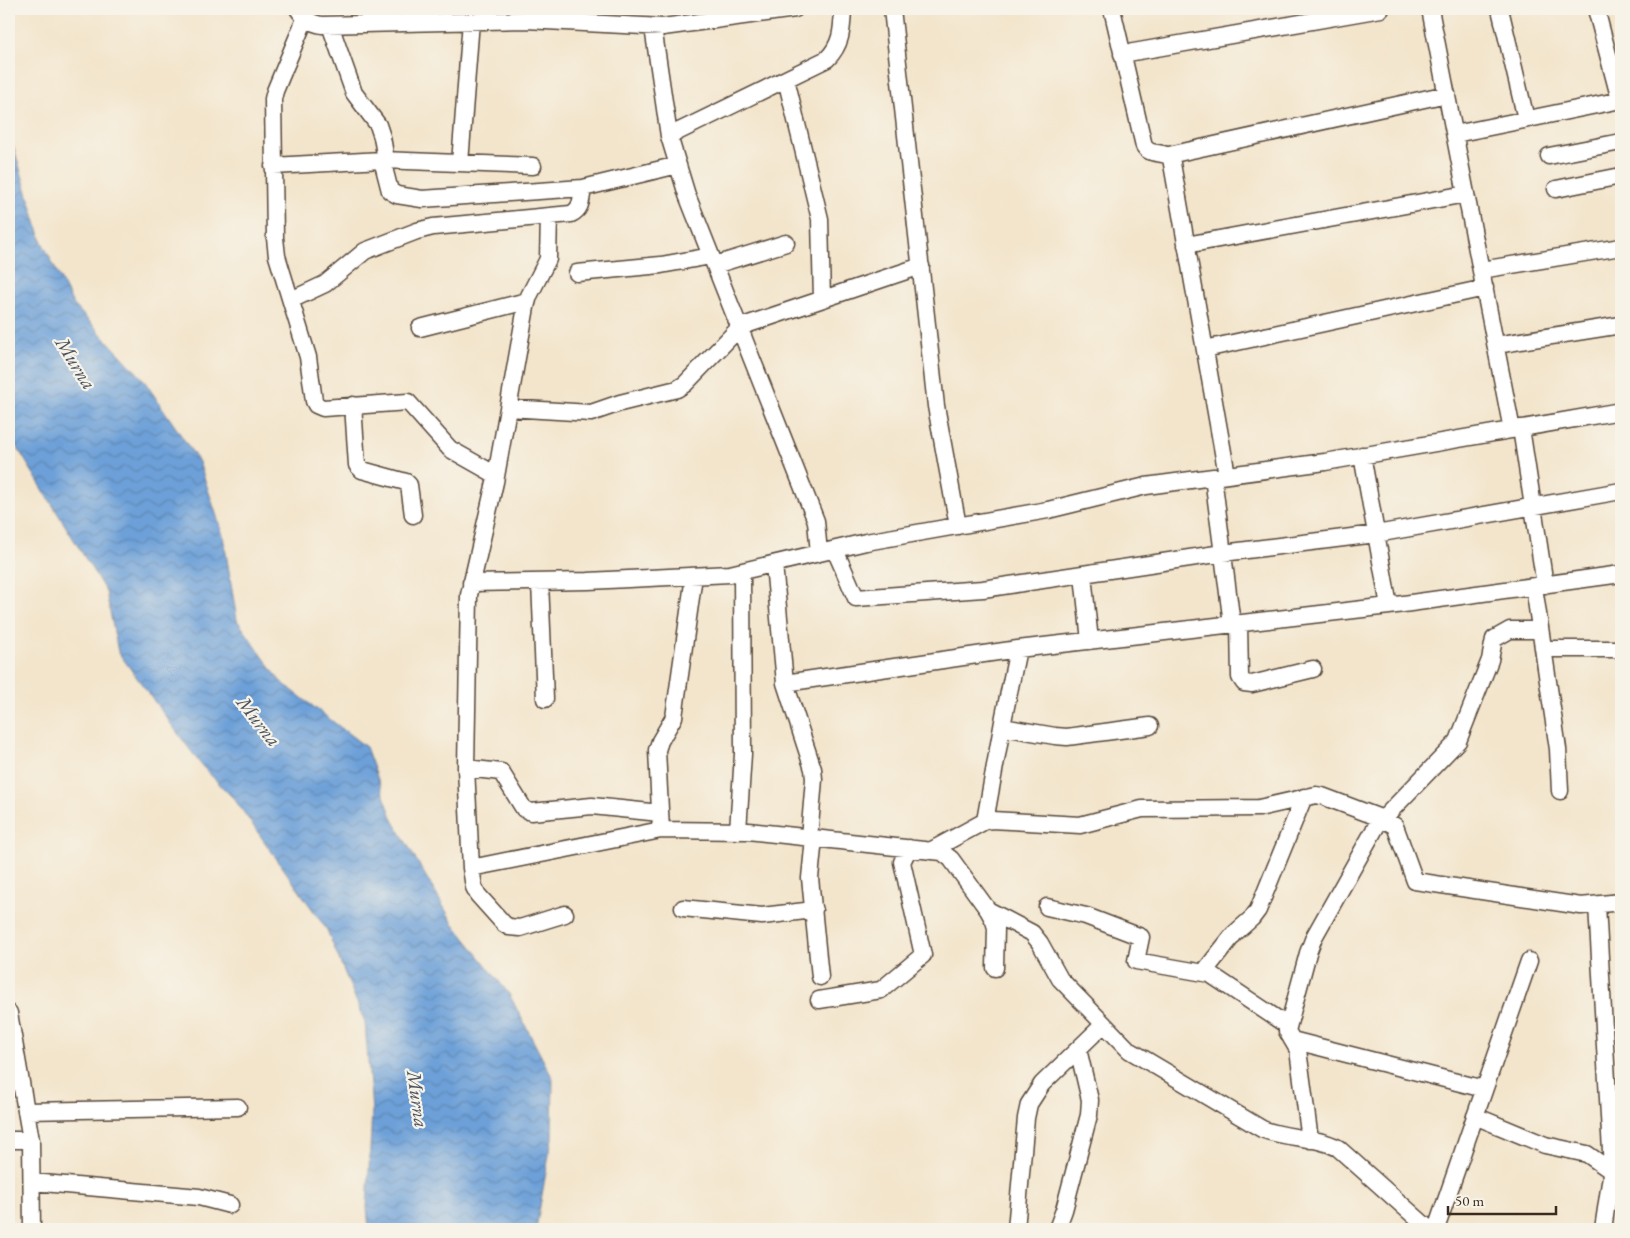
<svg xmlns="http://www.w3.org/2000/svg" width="1630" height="1238" viewBox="0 0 1630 1238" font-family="'EB Garamond',serif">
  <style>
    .water { fill: url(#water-waves); stroke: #54657b }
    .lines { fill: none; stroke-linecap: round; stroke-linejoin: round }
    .minor-casing { stroke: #574638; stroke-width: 19 }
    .minor { stroke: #fff; stroke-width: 16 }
    .labels { text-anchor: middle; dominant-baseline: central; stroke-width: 4.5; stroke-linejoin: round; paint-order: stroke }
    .water-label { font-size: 20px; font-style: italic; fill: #4c535f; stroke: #f7f3e8 }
  </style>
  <defs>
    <pattern id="water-waves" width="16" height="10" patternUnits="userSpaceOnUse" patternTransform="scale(1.25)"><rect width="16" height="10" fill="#6da0d8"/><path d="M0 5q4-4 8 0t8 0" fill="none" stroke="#5b83af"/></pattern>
  </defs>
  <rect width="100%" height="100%" fill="#f7f3e8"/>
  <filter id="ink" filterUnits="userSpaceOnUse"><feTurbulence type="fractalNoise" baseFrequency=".02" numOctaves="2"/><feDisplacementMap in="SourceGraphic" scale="10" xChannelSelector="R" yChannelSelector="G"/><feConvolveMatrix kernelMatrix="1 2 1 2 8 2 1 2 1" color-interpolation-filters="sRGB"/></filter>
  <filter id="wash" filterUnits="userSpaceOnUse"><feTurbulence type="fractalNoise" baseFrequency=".0096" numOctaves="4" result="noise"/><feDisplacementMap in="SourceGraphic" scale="20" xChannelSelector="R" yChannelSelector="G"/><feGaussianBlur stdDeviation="1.12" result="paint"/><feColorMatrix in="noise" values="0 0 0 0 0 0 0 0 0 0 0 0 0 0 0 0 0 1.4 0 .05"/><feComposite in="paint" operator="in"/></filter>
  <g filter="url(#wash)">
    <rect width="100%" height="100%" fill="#f3e5cc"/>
    <!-- water -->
    <path class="water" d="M9,132L42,242L73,304L143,379L199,462L223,535L237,620L280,681L366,747L393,820L453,923L509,994L553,1079L552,1138L536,1229H369L367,1207L372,1111L365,1022L327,930L235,800L202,766L118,652L106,592L9,434Z"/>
  </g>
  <g filter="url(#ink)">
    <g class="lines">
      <defs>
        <path id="minor" d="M298,9C305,19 310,23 322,25L526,20L663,27L795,9
          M892,9L936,406L958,526
          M1112,9L1144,146C1151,157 1163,150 1171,158L1227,475
          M1430,9L1512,430
          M1500,9L1526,119
          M1596,9L1620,100
          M305,19L275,91L273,99L275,238L277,256L308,357L314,401L316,405L323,408L408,402L450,449L496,475
          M330,25L354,93L378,125L382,137L386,160
          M653,27L669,136L687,195L816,521L819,553
          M1122,54L1381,9
          M786,79L820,219L822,299
          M1455,134L1621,100
          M669,136L827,59C842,44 842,29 843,9
          M1169,155L1447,94
          M1549,156L1621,142
          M382,160L390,191L397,195L422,199L583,188L678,165
          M460,163L471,21
          M273,166L382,160L533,166
          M1556,189L1621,176
          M549,216L548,259L529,296L526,307L495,482L469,595L466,768L471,868L474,887L478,895L504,924L509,927L520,928L565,914
          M1186,245L1466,194
          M715,265L786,243
          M1481,270L1621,247
          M577,273L661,265L711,256
          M291,300L325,284L365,251L417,231L433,227L571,214C582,209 581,199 583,188
          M420,328L527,301
          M1496,345L1621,325
          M1205,349L1485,288
          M353,405L357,465L362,470L406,482L409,485L413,515
          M508,408L591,413L620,403L677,389L685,384L740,327L921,266
          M1521,428L1545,585
          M1362,455L1389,606
          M1213,477L1232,624
          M835,550L856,598L983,589L1223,553L1376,534L1621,491
          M774,564L785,683L813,769L814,779L809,838
          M1083,575L1090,641
          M540,582L545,699
          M471,583L588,581L730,574L866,542L1048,510L1146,486L1325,462L1621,411
          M1534,587L1558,749L1560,791
          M1239,623L1240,677L1244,683L1252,684L1313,669
          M1543,649H1621
          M785,683L1018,649L1389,606L1621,574
          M1002,727L1055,736L1067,737L1150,726
          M466,768L501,772L524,809L531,812L592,806L660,813
          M985,821L1004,716L1018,649
          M661,830L657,750L660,741L674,717L694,576
          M738,831L743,754L742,572
          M814,838L810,878L820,977
          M930,851L985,821L992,820L1080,825L1142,809L1259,808L1316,795L1322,796L1383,819L1395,826L1415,881L1581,906L1621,902
          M471,868L661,830L748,831L942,852L951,859L988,910L994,921L996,928L995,968
          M1597,905L1612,1169L1617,1178L1621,1181
          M1047,907L1086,916L1141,937L1136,961L1210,974L1288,1026
          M683,908L762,916L814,910
          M988,910L1032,933L1040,943L1060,979L1129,1050L1262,1129C1286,1139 1315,1136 1338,1148L1429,1229
          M1204,972L1234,934L1252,918L1258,910L1304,797
          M819,1000L881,990L923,955L902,862L909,848
          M9,1013L31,1140L32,1229
          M1292,1040L1484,1089
          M26,1111L238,1107
          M1475,1116L1545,1145L1587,1154L1607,1168L1612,1169L1603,1229
          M9,1140H31
          M1310,1140L1298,1050L1287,1031L1308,953L1314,937L1377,825L1458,741L1490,660L1494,639L1510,630H1540
          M32,1182L199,1197L230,1205
          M1016,1229L1026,1118L1029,1104L1042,1084L1104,1024
          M1057,1229L1064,1210L1089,1115L1090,1100L1078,1049
          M1436,1229L1529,961"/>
      </defs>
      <!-- minor casing -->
      <use href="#minor" class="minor-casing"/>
      <!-- minor -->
      <use href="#minor" class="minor"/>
    </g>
  </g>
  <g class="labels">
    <!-- water labels -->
    <g class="water-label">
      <text transform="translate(76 363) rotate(58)">Murna</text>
      <text transform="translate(259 721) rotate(52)">Murna</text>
      <text transform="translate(418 1099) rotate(82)">Murna</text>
    </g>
  </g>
  <!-- margin -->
  <rect width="1630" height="1238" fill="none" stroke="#f7f3e8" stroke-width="30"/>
  <!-- scale -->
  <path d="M1448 1206v8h108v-8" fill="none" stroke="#3b2a1e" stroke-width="2.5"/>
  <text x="1455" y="1206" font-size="15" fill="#3b2a1e" stroke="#f7f3e8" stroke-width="4" paint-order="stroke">50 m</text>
</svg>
